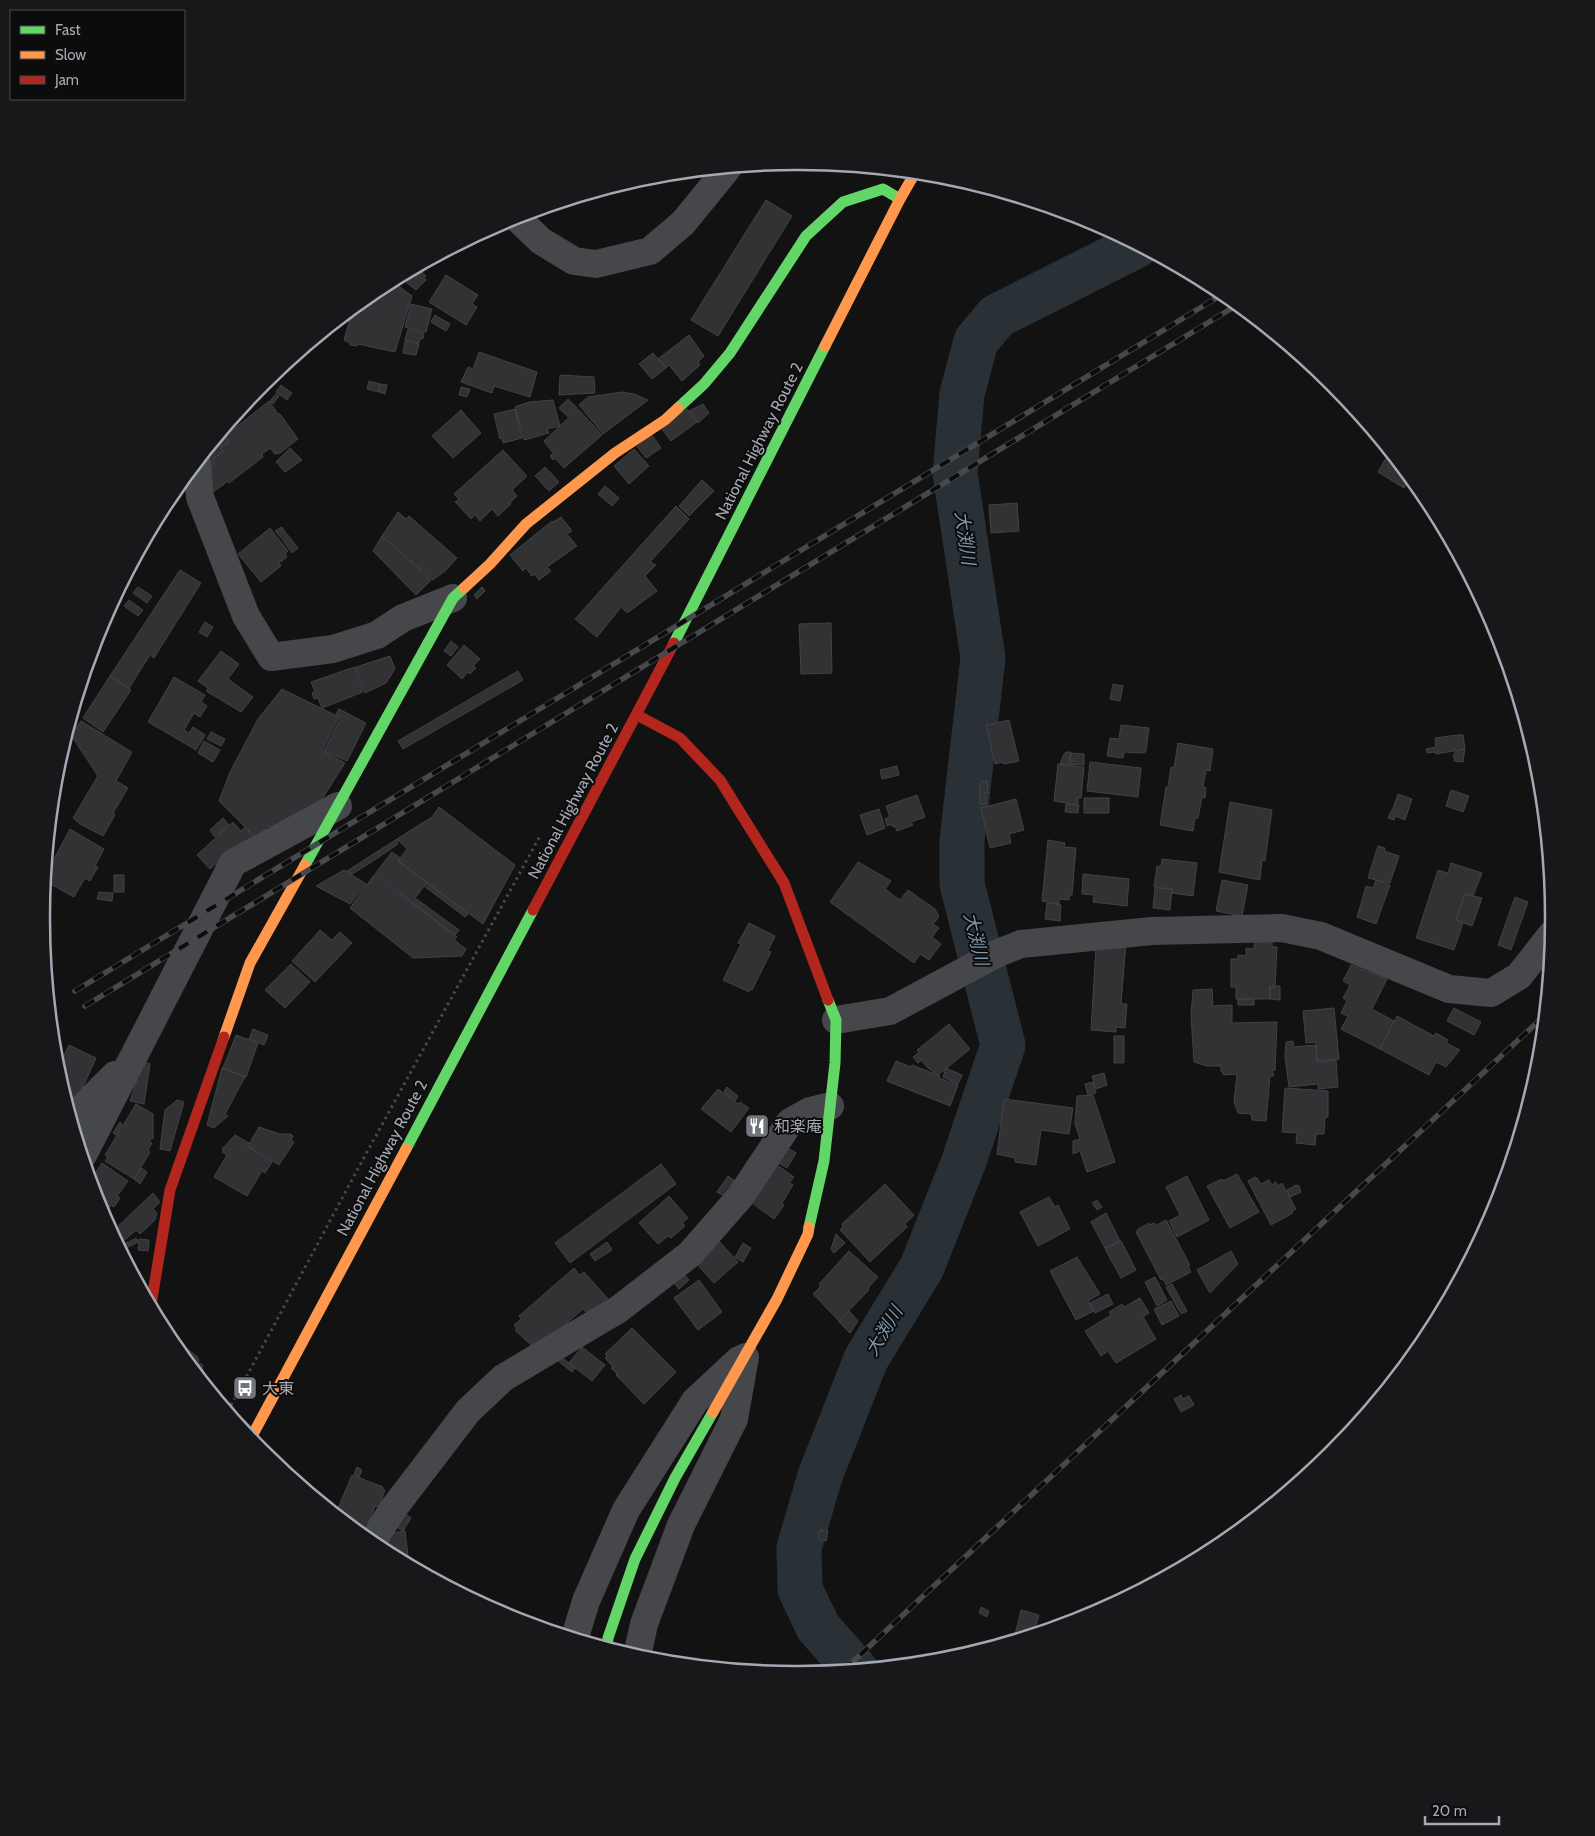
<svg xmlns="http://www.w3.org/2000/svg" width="1595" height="1836" viewBox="0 0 1595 1836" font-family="Cabin,'Noto Sans JP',sans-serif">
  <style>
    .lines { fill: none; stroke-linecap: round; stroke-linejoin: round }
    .river { stroke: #293136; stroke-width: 45 }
    .building { fill: #323235; stroke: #414246 }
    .path { stroke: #48494c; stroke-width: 3; stroke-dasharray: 2.5 4; stroke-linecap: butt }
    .street { stroke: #46474a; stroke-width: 28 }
    .fast { stroke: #63d668; stroke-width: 11 }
    .slow { stroke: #ff974d; stroke-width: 11 }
    .jam { stroke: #b3261e; stroke-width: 11 }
    .rail-casing { stroke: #47484a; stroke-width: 5.5 }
    .rail { stroke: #0c0c0d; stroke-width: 4; stroke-dasharray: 11; stroke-linecap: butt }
    .labels { text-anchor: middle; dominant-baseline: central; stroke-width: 4; stroke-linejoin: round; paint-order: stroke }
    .street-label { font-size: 16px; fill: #a3a8b3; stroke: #0c0c0d }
    .poi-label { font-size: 16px; fill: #a3a8b3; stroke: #0c0c0d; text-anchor: start }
    .water-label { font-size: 18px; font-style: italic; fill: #7b97ad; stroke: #0c0c0d }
    .rim { fill: none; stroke: #a3a8b3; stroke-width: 2.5 }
  </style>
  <rect width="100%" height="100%" fill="#121212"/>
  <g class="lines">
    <!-- river -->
    <path class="river" d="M855,1669L818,1627L800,1589L799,1548L820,1476L866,1359L922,1267L964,1161L1003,1045L962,884V840L983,658L955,473L962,394L976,341L997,316L1136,246"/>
  </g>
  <!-- building -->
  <path class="building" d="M766,200L792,216L718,336L691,320Z
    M418,268L426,276L424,277L426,280L416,290L400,277Z
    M446,275L478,295L472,304L477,307L466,325L429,302Z
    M392,281L412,296L395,352L358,344L357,346L350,345V343L344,340L353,309L378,289Z
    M411,304L432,309L426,332L405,327Z
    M435,315L450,324L446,331L431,322Z
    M408,329L424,333L423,339L421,338L419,343L405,340Z
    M689,335L704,356L698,362L700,365L682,381L669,365L666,368L658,359Z
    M405,341L419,344L416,355L403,353Z
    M479,352L537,372L530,397L494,386L492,393L461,382L468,367L473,369Z
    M653,353L666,368L652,379L639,364Z
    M560,375L594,377L595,393L559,395Z
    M369,381L380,384L378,392L367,389Z
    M381,384L387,385L385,394L379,392Z
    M281,385L292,393L287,400L276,392Z
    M461,387L470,389L467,397L459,395Z
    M622,392L634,394L648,400L603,434L579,405L588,397Z
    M276,394L279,396L273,404L270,401Z
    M568,399L577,408L568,417L559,408Z
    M553,400L560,426L547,429L549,433L524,440L515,407L529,402Z
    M269,401L278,414H280L298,439L280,453L275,454L270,448L262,454L263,457L229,483L228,481L212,493L208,470L215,464L212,460L223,451L220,448L229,442L225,436Z
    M703,404L709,413L698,423L689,411Z
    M515,409L522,438L503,443L502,438L500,439L494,414Z
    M578,409L602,435L564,468L555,458L553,460L550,456L553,453L544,441Z
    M687,409L697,422L671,441L661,428Z
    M461,410L481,433L453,458L432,436Z
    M652,435L661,448L646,458L637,446Z
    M225,436L229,442L220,448L223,451L212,460L215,464L208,470L205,453Z
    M290,448L302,460L285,472L276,462Z
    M634,449L649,466L629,484L614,466Z
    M503,450L527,476L512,490L517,496L510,503L511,504L498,516L492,509L480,521L475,515L471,519L455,502L459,499L454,494Z
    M1389,453L1410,478L1404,488L1378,472Z
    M545,467L559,482L549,491L535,476Z
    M702,480L714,491L689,516L679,506Z
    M605,486L619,498L612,506L598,494Z
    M1017,503L1019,531L991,533L989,505Z
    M676,506L689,519L650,562L656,565L645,576L657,591L627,613L621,607L597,637L575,619Z
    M398,512L406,519L409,516L457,558L445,571L433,580L382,536Z
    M561,517L572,531L567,534L577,546L547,567L551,571L539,580L535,574L532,576L526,568L523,571L510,555L552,521L553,522Z
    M282,527L286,533L281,538L275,531Z
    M270,528L288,551L285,554L287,557L279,563L281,566L261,582L238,554Z
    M287,534L298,548L292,553L282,539Z
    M382,536L431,580L416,595L373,551Z
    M180,570L201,583L154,658L150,655L129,688L110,676Z
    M138,587L152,596L147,603L133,593Z
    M482,587L485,591L477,599L474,595Z
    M129,600L143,610L138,616L124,606Z
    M205,622L213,627L207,637L199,632Z
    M831,623L832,673L801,674L799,624Z
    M451,641L458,647L451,656L444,651Z
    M464,645L480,659L473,666L476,668L470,674L468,672L462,679L447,665Z
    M221,651L239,664L228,679L253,697L241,712L206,691L208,688L198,681Z
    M390,656L395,669L386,683L365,693L356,667Z
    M355,667L363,692L322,708L318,698L314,699L312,693L315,692L311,682Z
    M518,671L523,680L403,749L398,741Z
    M110,676L131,690L103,732L83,718Z
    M174,677L205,695L201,702L207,706L200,717L194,713L184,730L189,733L193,727L205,735L196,750L148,722Z
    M1113,684L1123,686L1120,701L1110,699Z
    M282,689L339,717L322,751L345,763L315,810L279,832L268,826L258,840L219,801L230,772L258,719Z
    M339,709L366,723L347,761L324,751L341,717L336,714Z
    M1009,720L1019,761L1004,764L1003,762L995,764L986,725Z
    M81,721L132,752L116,781L128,788L113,813L115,815L103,836L80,824L73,818L98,776L71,735Z
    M1121,725L1149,728L1146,751L1144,753L1124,752L1123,758L1107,756L1110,738L1119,739Z
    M211,732L225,739L221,746L207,739Z
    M1457,735H1463L1465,749L1436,754L1435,752L1427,753L1426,749L1436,747L1435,738Z
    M204,741L220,750L213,762L198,753Z
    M1178,743L1213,749L1210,771L1206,770L1203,787L1206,788L1205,798L1202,797L1198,818H1195L1193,831L1160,825L1166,787H1168L1171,767L1174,768Z
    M1465,749L1463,762L1454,761L1455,757H1453L1456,751Z
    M1067,752H1071L1069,765L1060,764L1064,754Z
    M1071,753L1084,754V765L1070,764Z
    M1090,762L1141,768L1138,797L1087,791Z
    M1058,764L1084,767L1081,798H1078V805L1054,801Z
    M897,766L899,775L882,779L880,770Z
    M987,781L988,793H984V797H986V804H980V782Z
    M1451,790L1469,796L1463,812L1446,806Z
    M1398,794L1412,799L1405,820L1395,816L1394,820L1388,818L1391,811H1392Z
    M917,795L925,817L911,822L913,825L897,831L895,826L893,827L892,824L887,826L885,819L890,817L886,806Z
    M1084,798H1109V813H1084Z
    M1016,799L1024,830L1009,834L1011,843L990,848L981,808Z
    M1230,802L1272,810L1265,861L1262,860L1260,880L1219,872Z
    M1066,804L1079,805L1078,813L1065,812Z
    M439,807L515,865L483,924L398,861L407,849L397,839L432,817Z
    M879,809L885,828L867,835L860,815Z
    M223,818L229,825L215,837L210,830Z
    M233,822L241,831L245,827L256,841L232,849L210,869L197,855Z
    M70,829L104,849L95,866L98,867L90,881L85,878L74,897L45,881L46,874Z
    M397,839L398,844L367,865L352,874L347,871Z
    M1048,840L1065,843L1064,847L1076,848L1072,895H1069V900L1059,899V904L1042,901Z
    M1378,846L1385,848L1384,851L1399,856L1390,883L1368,878Z
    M392,852L400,858L398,861L468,914L465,917L424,886L415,898L459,930L455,935L375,874Z
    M1162,859L1197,863L1193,896L1172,893V889L1154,887L1157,866L1161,867Z
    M858,862L891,881L885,889L900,900L908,890L935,909L939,917L933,924L939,928L932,937L941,944L929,960L920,954L914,963L830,902Z
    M1451,863L1482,873L1473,896L1465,894L1456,920L1463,923L1454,950L1416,938L1438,870L1448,873Z
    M344,870L366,884L350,904L316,886Z
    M1083,874L1129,879L1127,906L1093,902L1094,895L1082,894Z
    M114,875H124V892H114Z
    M374,875L457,937L454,940L466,949L462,956L413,958L350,908Z
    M1222,880L1248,885L1242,916L1216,911Z
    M1376,880L1390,885L1376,924L1357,917L1366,886L1373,888Z
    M1155,888L1172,889L1170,910L1153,908Z
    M99,892L113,893L112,901L97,899Z
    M1465,894L1482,898L1472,926L1456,920Z
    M1515,897L1528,902L1511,950L1498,945Z
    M1047,903L1061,905L1060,921L1045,919Z
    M749,923L775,936L768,951L771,952L752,990L751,989L749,992L723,980L741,944L738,943Z
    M320,930L332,940L340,932L352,943L315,982L292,961Z
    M1255,938L1272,939V947H1277L1275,987H1270V999H1236V987H1231V959H1238V955L1246,956V948L1254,949Z
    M1126,943L1121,1004H1127L1125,1028L1116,1027V1032L1091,1030L1096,946Z
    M291,964L310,982L285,1008L265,990Z
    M1351,965L1387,979L1372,1009L1394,1021L1380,1049L1341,1029L1348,1016L1341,1013L1347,1001L1343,998L1350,985L1343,981Z
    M1275,986H1280V1000L1270,999V987H1275Z
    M1212,989L1213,1006L1232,1005V1023L1277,1022L1275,1070L1272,1071L1274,1076H1270L1266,1121L1252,1120L1251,1114L1238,1113L1234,1102L1237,1074L1224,1075L1221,1071V1066H1207L1194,1062L1191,1015L1193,990Z
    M1238,999H1254V1005H1238Z
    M1334,1008L1339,1059L1317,1061L1316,1042L1306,1043L1303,1011Z
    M1454,1008L1481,1022L1474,1035L1447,1021Z
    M1397,1016L1434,1036L1436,1033L1448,1040L1446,1043L1460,1050L1446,1067L1436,1062L1429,1075L1380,1049Z
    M949,1024L970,1049L938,1075L928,1068L921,1060L918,1063L913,1057L919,1052L917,1050Z
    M253,1029L268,1035L264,1045L249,1039Z
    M236,1035L258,1043L246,1077L223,1068Z
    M1114,1036H1124V1063H1114Z
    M1293,1041L1294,1047L1316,1045L1317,1062L1336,1060L1338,1087L1318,1089V1084L1289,1087L1285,1056L1286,1042Z
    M69,1045L96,1058L78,1098L75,1096L73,1099L64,1092L57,1071Z
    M896,1061L911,1067L912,1065L940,1076L939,1078L958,1085L950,1106L887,1081Z
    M143,1062L150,1064L144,1104L130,1101Z
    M222,1068L245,1077L225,1114L228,1116L214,1128L207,1125Z
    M946,1068L962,1075L958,1084L943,1077Z
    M1104,1073L1107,1085L1096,1089L1092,1076Z
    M1093,1082L1096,1093L1088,1095L1085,1084Z
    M727,1087L738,1096L735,1101L724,1092Z
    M1285,1088L1328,1091V1117H1325L1324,1134H1316L1315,1145L1296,1143L1297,1133L1282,1132Z
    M718,1089L738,1104L740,1102L749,1108L731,1132L701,1109Z
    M1093,1095L1115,1162L1087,1172L1080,1151L1073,1154V1141L1080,1139L1075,1124L1077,1096Z
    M1004,1099L1073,1108L1069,1134L1041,1130L1036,1165L1015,1162V1158L997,1154Z
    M177,1100L184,1102L170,1151L160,1149L165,1110Z
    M136,1104L153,1114V1139L152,1138L149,1142L152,1143L148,1150L150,1152L134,1179L105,1161L108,1157L105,1155Z
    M120,1122L122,1124L116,1135L113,1133Z
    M259,1127L280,1134H291L293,1136L291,1140L294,1142L279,1165L248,1146Z
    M235,1135L249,1143L247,1146L272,1162L265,1173L262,1171L247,1196L214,1177L227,1155L222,1152L224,1150L222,1149Z
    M783,1145L796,1153L787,1168L774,1160Z
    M102,1163L128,1181L117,1196L120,1198L114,1207L111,1205L103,1216L99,1207L91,1180Z
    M774,1163L794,1177L789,1183L793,1185L782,1203L784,1205L774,1219L748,1200Z
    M661,1164L676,1184L570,1263L555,1243Z
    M141,1168L147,1172L140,1184L134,1179Z
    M1237,1174L1259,1212L1230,1228L1207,1186L1222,1179L1223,1181Z
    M728,1176L735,1181L724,1196L717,1192Z
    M1187,1176L1209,1220L1177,1237L1169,1221L1180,1215L1166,1187Z
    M1255,1177L1257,1178L1261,1184L1269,1180L1272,1185L1276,1182L1278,1186L1282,1183L1296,1209L1292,1211L1293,1213L1271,1225L1248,1181Z
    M885,1184L914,1215L905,1224L907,1227L870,1262L840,1230L843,1227L842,1224Z
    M1296,1185L1299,1186L1301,1192L1290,1197L1287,1190Z
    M153,1193L160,1202L153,1209L157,1213L155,1220L140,1234L136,1230L119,1245L112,1232Z
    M669,1196L688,1218L682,1223L685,1226L671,1238L668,1236L658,1244L639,1223Z
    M1049,1197L1055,1207L1058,1205L1070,1229L1038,1246L1020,1212Z
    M1097,1200L1102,1207L1097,1210L1092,1203Z
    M1106,1213L1120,1241L1105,1248L1091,1222Z
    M1166,1220L1190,1265L1188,1266L1191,1272L1166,1285L1163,1279L1161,1280L1136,1232H1138L1137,1230L1149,1223L1150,1225L1154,1223L1155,1226Z
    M836,1234L845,1243L834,1253L831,1249Z
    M136,1238L138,1242L131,1246L129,1242Z
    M139,1239L149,1240L148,1251L138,1250Z
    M718,1240L738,1262L714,1283L694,1261Z
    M1121,1241L1136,1270L1121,1278L1105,1249Z
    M128,1242L130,1246L122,1250L119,1246Z
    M607,1242L612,1250L595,1261L590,1254Z
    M743,1243L751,1248L743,1262L735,1257Z
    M849,1251L878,1277L868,1288L869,1290L839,1321L813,1294L821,1286L819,1284Z
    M1231,1251L1238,1264L1210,1293L1197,1270Z
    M1077,1257L1100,1294L1088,1301L1094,1311L1076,1320L1050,1271Z
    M574,1268L580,1275L584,1272L609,1300L589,1315L583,1309L543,1344L533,1347L515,1330L517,1329L514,1325L521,1319L519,1316Z
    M681,1270L689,1280L679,1289L671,1279Z
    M1155,1277L1167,1300L1157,1306L1145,1282Z
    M699,1280L722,1312L698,1330L674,1298Z
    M1172,1284L1187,1311L1181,1314L1166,1287Z
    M1108,1294L1113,1304L1095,1313L1090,1303Z
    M1140,1298L1149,1313L1143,1317L1156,1339L1116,1363L1108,1351L1101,1356L1085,1331L1111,1315L1109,1312L1122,1304L1124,1307Z
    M1171,1301L1179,1316L1162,1325L1154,1309Z
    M849,1311L858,1321L850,1333L839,1322Z
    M632,1328L676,1372L644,1404L616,1375L617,1374L611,1368L613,1367L605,1358L607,1356L605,1354Z
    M168,1337L182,1345L198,1357L199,1364H202L205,1382Z
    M582,1347L605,1365L592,1381L569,1363Z
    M560,1356L575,1368L572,1372L557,1360Z
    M1181,1395L1183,1399L1189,1396L1194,1405L1181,1412L1174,1399Z
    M357,1467L362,1470L359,1477L354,1474Z
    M352,1475L383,1487L382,1489L385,1490L379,1507L375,1506L369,1523L366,1522L361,1534L336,1513Z
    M401,1511L411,1518L403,1531L392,1524Z
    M820,1530L828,1531L826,1541L818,1539Z
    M405,1531L409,1564L379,1548L386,1534Z
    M441,1575L442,1581L432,1576Z
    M981,1607L989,1611L987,1617L979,1613Z
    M1021,1610L1039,1615L1034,1633L1014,1639Z"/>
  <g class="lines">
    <!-- path -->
    <path class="path" d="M228,1411L361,1163L540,836"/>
    <!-- street -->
    <path class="street" d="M516,217L541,241L574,261L596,264L650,251L683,223L727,169
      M197,463L200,497L246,616L271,657L333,649L377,635L403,618L453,598
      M836,1020L890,1011L998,953L1021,944L1152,931L1282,928L1321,936L1449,989L1491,993L1519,976L1552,934
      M72,1118L115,1075
      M83,1155L233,863L338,806
      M372,1542L393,1509L468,1411L503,1378L619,1309L690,1254L740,1197L790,1122L810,1111L830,1106
      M575,1637L586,1601L626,1510L695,1401L739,1360
      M637,1656L644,1624L681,1525L734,1419L745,1357"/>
    <!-- fast -->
    <path class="fast" d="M678,408L704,384L730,353L806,236L843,202L883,189L900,199
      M674,643L825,346
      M305,865L453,598L464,588
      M406,1149L533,910
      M809,1227L824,1161L835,1063L836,1020L828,1000
      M607,1647L608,1638L635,1559L675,1478L713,1412"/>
    <!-- slow -->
    <path class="slow" d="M825,346L900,199L915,173
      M464,588L490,564L526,524L615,453L665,420L678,408
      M224,1037L250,963L305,865
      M713,1412L777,1299L808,1234L809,1227
      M251,1438L406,1149"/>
    <!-- jam -->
    <path class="jam" d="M637,715L680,738L720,780L784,883L828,1000
      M533,910L674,643
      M151,1305L170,1190L224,1037"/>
    <defs>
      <path id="rail" d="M75,991L1223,294
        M85,1006L1237,305
        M844,1670L1544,1016"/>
    </defs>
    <!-- rail casing -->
    <use href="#rail" class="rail-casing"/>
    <!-- rail -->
    <use href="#rail" class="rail"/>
  </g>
  <!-- icons -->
  <defs>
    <symbol id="restaurant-square" viewBox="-11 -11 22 22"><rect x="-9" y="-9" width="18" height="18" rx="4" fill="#70747b" stroke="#0c0c0d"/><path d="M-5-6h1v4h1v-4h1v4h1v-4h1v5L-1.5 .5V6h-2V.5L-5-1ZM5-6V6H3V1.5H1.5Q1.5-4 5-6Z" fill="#fff"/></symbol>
    <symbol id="bus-square" viewBox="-11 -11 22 22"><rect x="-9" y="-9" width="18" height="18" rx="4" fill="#70747b" stroke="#0c0c0d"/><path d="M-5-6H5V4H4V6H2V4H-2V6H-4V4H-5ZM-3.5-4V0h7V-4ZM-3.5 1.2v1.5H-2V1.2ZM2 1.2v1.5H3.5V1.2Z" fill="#fff"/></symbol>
  </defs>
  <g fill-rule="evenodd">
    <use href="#restaurant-square" x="743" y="1112" width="28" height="28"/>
    <use href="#bus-square" x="231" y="1374" width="28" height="28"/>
  </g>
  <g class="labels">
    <!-- street labels -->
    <g class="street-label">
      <text transform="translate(759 441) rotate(-63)">National Highway Route 2</text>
      <text transform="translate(573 801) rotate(-62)">National Highway Route 2</text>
      <text transform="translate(382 1158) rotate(-62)">National Highway Route 2</text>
    </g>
    <!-- poi labels -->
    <g class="poi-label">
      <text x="774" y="1126">和楽庵</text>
      <text x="262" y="1388">大東</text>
    </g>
    <!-- water labels -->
    <g class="water-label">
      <text transform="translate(965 538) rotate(82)">大渕川</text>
      <text transform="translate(976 939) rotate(76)">大渕川</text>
      <text transform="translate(884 1331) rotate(-59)">大渕川</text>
    </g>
  </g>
  <!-- crop -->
  <path d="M0 0H1595V1836H0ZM797 170H798A747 747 0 0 1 1545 917V919A747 747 0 0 1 798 1666H797A747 747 0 0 1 50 919V917A747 747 0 0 1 797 170Z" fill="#18181a" fill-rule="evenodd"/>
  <path class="rim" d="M797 170H798A747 747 0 0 1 1545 917V919A747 747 0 0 1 798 1666H797A747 747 0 0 1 50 919V917A747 747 0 0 1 797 170Z"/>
  <!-- legend -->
  <rect x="10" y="10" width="175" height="90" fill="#0c0c0d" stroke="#484a4f"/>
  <rect x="20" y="26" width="25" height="8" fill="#63d668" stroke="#484a4f"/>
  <text x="55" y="35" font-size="15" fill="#a3a8b3">Fast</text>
  <rect x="20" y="51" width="25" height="8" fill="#ff974d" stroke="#484a4f"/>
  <text x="55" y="60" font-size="15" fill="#a3a8b3">Slow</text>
  <rect x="20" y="76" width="25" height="8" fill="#b3261e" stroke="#484a4f"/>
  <text x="55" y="85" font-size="15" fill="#a3a8b3">Jam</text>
  <!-- scale -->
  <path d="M1425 1816v8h74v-8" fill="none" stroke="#a3a8b3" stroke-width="2.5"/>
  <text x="1432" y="1816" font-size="15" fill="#a3a8b3" stroke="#0c0c0d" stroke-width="4" paint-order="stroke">20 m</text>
</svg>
